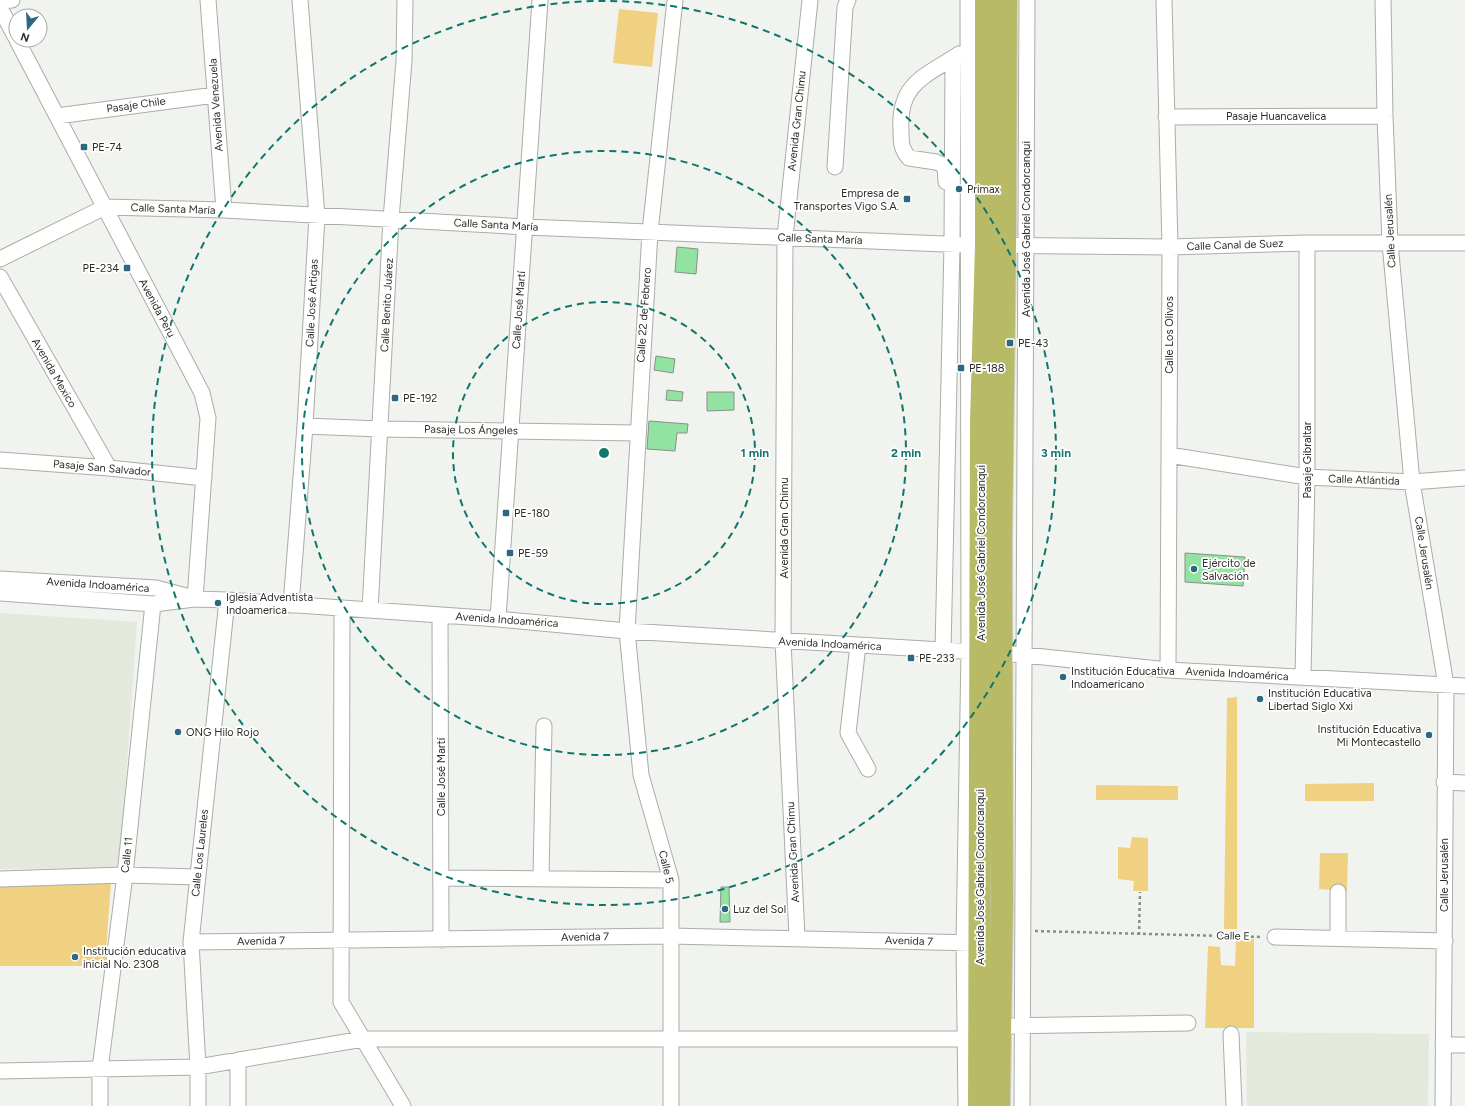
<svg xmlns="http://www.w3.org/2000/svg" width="1465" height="1106" viewBox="0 0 1465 1106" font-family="Figtree,sans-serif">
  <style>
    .built { fill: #e3e9dd }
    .green { fill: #efd181 }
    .building { fill: #92e3a1; stroke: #8b8f8c }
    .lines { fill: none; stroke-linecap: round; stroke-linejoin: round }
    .minor-casing { stroke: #aaada8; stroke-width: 17 }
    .highway-casing { stroke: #d1d1d1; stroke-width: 24 }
    .path { stroke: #8b8d89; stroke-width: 2.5; stroke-dasharray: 3 3; stroke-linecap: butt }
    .minor { stroke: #fff; stroke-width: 15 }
    .highway { stroke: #b8ba65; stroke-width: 22 }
    .ring { fill: none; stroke: #0f766e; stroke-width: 2; stroke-dasharray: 7 5 }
    .poi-dot { fill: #2e6880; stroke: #fff; stroke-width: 1.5 }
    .labels { text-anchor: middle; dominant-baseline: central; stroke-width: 3.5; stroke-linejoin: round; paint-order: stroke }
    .street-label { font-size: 11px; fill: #2d2e2c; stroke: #fff }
    .poi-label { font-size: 11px; fill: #2d2e2c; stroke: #fff; text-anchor: start }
    .centre { fill: #0f766e; stroke: #fff; stroke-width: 2 }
    .ring-label { font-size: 12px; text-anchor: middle; font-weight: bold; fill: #0f766e; stroke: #fff; stroke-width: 3.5; stroke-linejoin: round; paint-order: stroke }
  </style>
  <rect width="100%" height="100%" fill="#f1f3ee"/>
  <!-- built -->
  <path class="built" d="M0,613L137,622L123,819L117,868L0,869Z
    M1246,1032L1429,1034L1428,1106H1247Z"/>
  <!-- green -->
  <path class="green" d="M619,9L658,13L652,67L613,63Z
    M1237,697V929H1224L1227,698Z
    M1374,783V801H1305V784Z
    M1096,785L1178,786V800H1096Z
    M1132,837L1148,838V891H1133L1134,881L1118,879V847L1130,848Z
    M1320,853H1348L1347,891L1319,889Z
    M111,882L105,966H0V887Z
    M1254,939V1028H1205L1208,946L1220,947L1221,965L1235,966L1236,941Z"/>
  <!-- building -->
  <path class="building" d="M677,247L698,249L696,274L675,272Z
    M656,356L675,359L673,373L654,370Z
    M667,390L683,392L682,401L666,400Z
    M707,392H734V410L707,411Z
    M649,421L688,424L687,433H677L675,451L647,449Z
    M1185,553L1245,557L1243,586L1185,582Z
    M721,887H729L730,922H720Z"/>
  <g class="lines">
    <defs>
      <path id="minor" d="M208,0L224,210
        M1164,0L1170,247L1168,670
        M1383,0L1385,116L1390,243L1412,482L1446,685L1443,1106
        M0,1L12,0
        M0,8L16,38
        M17,40L202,393L208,418L195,599
        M57,116L215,95
        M1166,117L1385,116
        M835,167L845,7L848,0
        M946,182L945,166L936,162L909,158C901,149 901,142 901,130C898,83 926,76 959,54
        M0,259L105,207L224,210L526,227L969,245L1170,247L1307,243H1465
        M0,277L109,468
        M305,426L380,429L637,433
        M1169,455L1307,477L1412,482L1465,478
        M0,460L109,468L204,478
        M0,579L156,588L186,596
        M0,593L153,604L195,599L227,600L498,619L627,631L1025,655L1168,670L1465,686
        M291,605L305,426L317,216L300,0
        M342,609L341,1002L403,1106
        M370,610L391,219L404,61L405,0
        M440,615L441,940
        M498,619L540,0
        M858,645L848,733L868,769
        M943,651L952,244L953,58
        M1303,677L1307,477V243
        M1444,782L1465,783
        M441,878L671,880
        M541,878L544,726
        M0,879L125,875L198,877
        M797,937L783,641L785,237L810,0
        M1275,937L1445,941
        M1338,938V892
        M191,942L671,936L974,943
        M1231,1034L1234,1106
        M1443,1045H1465
        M238,1060V1106
        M0,1071L198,1067L363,1039H979L1000,1026L1188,1023
        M100,1106V1069L125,875L153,604
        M198,1106V1067L191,942L227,600
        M671,1106V880L641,775L627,631L650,232L675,0
        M966,1106L964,943L969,652L968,0
        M1022,1106L1027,0"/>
      <path id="highway" d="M979,1106L981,422L986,245V0
        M999,1106L1002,901L1001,539L1005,244L1006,0"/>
    </defs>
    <!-- minor casing -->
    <use href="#minor" class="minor-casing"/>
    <!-- highway casing -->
    <use href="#highway" class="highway-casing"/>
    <!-- path -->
    <path class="path" d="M1035,931L1262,937
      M1139,935L1140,892"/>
    <!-- minor -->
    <use href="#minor" class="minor"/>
    <!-- highway -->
    <use href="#highway" class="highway"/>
  </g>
  <!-- distance rings -->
  <g class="ring">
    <circle cx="604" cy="453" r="151"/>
    <circle cx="604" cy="453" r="302"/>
    <circle cx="604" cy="453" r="452"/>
  </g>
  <!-- markers -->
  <g class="poi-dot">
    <rect x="80" y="143" width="8" height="8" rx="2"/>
    <circle cx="959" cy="189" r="4"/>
    <rect x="903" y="195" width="8" height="8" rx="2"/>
    <rect x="123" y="264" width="8" height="8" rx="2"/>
    <rect x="1006" y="339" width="8" height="8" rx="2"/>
    <rect x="957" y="364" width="8" height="8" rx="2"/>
    <rect x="391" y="394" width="8" height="8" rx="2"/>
    <rect x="502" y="509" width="8" height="8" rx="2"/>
    <rect x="506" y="549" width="8" height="8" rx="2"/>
    <circle cx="1194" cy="569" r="4"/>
    <circle cx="218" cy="603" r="4"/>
    <rect x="907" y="654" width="8" height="8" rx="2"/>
    <circle cx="1063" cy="677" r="4"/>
    <circle cx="1260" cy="699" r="4"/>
    <circle cx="178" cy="732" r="4"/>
    <circle cx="1429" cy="735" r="4"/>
    <circle cx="725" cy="909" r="4"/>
    <circle cx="75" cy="957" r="4"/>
  </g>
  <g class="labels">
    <!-- street labels -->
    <g class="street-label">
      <text transform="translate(136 105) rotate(-8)">Pasaje Chile</text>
      <text transform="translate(216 105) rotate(-94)">Avenida Venezuela</text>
      <text x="1276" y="116">Pasaje Huancavelica</text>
      <text transform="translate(797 121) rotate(-84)">Avenida Gran Chimu</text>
      <text transform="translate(173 209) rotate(2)">Calle Santa María</text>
      <text transform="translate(496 225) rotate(3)">Calle Santa María</text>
      <text transform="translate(1026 229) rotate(-90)">Avenida José Gabriel Condorcanqui</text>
      <text transform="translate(1390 231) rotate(-93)">Calle Jerusalén</text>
      <text transform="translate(820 239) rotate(2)">Calle Santa María</text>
      <text transform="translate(1235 245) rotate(-2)">Calle Canal de Suez</text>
      <text transform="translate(312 303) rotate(-87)">Calle José Artigas</text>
      <text transform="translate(387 305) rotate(-87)">Calle Benito Juárez</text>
      <text transform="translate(157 308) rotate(62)">Avenida Peru</text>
      <text transform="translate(519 310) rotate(-86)">Calle José Martí</text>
      <text transform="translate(644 315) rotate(-86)">Calle 22 de Febrero</text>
      <text transform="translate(1169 335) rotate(-90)">Calle Los Olivos</text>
      <text transform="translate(54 373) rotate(60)">Avenida Mexico</text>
      <text transform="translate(471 430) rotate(1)">Pasaje Los Ángeles</text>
      <text transform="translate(1307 460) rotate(-90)">Pasaje Gibraltar</text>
      <text transform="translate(102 468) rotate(5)">Pasaje San Salvador</text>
      <text transform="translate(1364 480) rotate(2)">Calle Atlántida</text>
      <text transform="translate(784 528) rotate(-90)">Avenida Gran Chimu</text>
      <text transform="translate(981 553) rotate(-90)">Avenida José Gabriel Condorcanqui</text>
      <text transform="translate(1424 553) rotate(81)">Calle Jerusalén</text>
      <text transform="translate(98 585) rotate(4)">Avenida Indoamérica</text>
      <text transform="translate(507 620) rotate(4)">Avenida Indoamérica</text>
      <text transform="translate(830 644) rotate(3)">Avenida Indoamérica</text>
      <text transform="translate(1237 674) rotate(3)">Avenida Indoamérica</text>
      <text transform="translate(441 777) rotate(-90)">Calle José Martí</text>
      <text transform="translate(793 852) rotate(-93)">Avenida Gran Chimu</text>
      <text transform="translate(200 853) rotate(-84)">Calle Los Laureles</text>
      <text transform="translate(127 855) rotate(-84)">Calle 11</text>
      <text transform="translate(666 867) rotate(77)">Calle 5</text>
      <text transform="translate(1444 875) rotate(-90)">Calle Jerusalén</text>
      <text transform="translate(980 877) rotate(-90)">Avenida José Gabriel Condorcanqui</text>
      <text transform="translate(1233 936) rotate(1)">Calle E</text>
      <text transform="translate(585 937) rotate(-1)">Avenida 7</text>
      <text transform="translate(261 941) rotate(-1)">Avenida 7</text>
      <text transform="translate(909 941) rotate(2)">Avenida 7</text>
    </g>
    <!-- poi labels -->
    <g class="poi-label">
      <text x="92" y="147">PE-74</text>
      <text x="967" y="189">Primax</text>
      <text x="899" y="193" text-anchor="end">Empresa de<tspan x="899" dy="13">Transportes Vigo S.A.</tspan></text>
      <text x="119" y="268" text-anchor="end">PE-234</text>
      <text x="1018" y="343">PE-43</text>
      <text x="969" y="368">PE-188</text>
      <text x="403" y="398">PE-192</text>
      <text x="514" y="513">PE-180</text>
      <text x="518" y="553">PE-59</text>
      <text x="1202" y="563">Ejército de<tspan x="1202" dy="13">Salvación</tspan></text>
      <text x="226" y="597">Iglesia Adventista<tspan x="226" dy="13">Indoamerica</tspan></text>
      <text x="919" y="658">PE-233</text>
      <text x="1071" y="671">Institución Educativa<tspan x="1071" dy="13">Indoamericano</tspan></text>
      <text x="1268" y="693">Institución Educativa<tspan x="1268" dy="13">Libertad Siglo Xxi</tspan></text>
      <text x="1421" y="729" text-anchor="end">Institución Educativa<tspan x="1421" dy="13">Mi Montecastello</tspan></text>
      <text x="186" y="732">ONG Hilo Rojo</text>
      <text x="733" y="909">Luz del Sol</text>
      <text x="83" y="951">Institución educativa<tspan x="83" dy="13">inicial No. 2308</tspan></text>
    </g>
  </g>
  <circle cx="604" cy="453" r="6" class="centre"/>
  <g class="ring-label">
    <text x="755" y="457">1 min</text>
    <text x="906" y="457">2 min</text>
    <text x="1056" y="457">3 min</text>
  </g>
  <!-- north arrow -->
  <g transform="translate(28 28) rotate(198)"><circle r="19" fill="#ffffff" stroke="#ababab"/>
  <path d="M0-3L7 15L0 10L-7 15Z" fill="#2e6880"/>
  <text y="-6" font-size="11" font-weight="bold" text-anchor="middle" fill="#2d2e2c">N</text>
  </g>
</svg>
